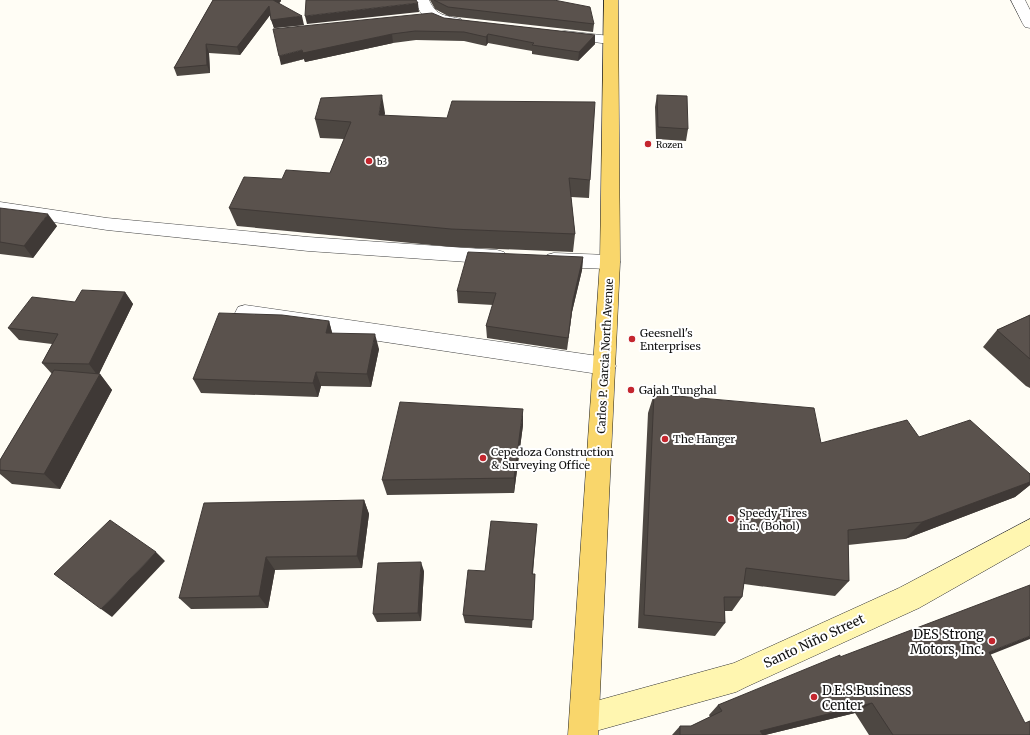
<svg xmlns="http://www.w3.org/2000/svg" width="1030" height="735" viewBox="0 0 1030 735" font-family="Merriweather,serif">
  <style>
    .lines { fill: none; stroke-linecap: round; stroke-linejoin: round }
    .minor-casing { stroke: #444; stroke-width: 1 }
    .secondary-casing { stroke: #333; stroke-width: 1 }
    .primary-casing { stroke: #222; stroke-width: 1 }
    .minor { fill: #fff; fill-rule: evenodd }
    .secondary { fill: #fff6b0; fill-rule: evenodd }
    .primary { fill: #f9d66b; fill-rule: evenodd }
    .wall { fill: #4d4742 }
    .shaded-wall { fill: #3f3936 }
    .building { fill: #5a524d; stroke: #3f3936 }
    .poi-dot { fill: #c4262e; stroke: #fff; stroke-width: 1.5 }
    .labels { text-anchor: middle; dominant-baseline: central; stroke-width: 4; stroke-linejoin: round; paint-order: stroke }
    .far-poi-label { font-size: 9px; fill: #111; stroke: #fff; text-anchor: start }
    .poi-label { font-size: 11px; fill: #111; stroke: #fff; text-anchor: start }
    .street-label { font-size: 11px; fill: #111; stroke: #fff }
    .near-poi-label { font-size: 13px; fill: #111; stroke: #fff; text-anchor: end }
    .near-street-label { font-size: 13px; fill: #111; stroke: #fff }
  </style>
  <rect width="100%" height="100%" fill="#fffdf5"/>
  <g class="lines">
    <defs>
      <path id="minor" d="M415,0H429C437,17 445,15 461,19L463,22L461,25C451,28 429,23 422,14C419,11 417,5 415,0Z
        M1011,0H1025L1030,10V28L1025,27L1023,24Z
        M565,31L610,36L615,37L617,40L615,43L610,44L560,38L558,35L560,32Z
        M0,202L107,218L308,237L497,250L504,252L507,257L504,262L497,264L308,251L107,230L0,214Z
        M554,253L610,255L617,257L620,262L617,267L610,269L554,267L547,265L544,260L547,255Z
        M245,305L605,357L613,360L616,366L613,372L605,375L245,321L238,319L235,313L238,307Z"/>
      <path id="secondary" d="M1030,519V545L919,608L746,687L736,692L585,734L574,730L570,719L574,708L585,704L734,663L899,588Z"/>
      <path id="primary" d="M604,0H618L620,262L598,735H568L600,262Z"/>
    </defs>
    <!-- minor casing -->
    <use href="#minor" class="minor-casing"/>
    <!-- secondary casing -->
    <use href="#secondary" class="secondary-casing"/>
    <!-- primary casing -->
    <use href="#primary" class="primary-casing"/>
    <!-- minor -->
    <use href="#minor" class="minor"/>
    <!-- secondary -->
    <use href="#secondary" class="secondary"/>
    <!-- primary -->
    <use href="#primary" class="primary"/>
  </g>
  <!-- wall -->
  <path class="wall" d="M213,0L281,1L279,3L304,25L274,28L270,15L240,55L209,53L210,73L177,76L174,68Z
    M430,0H554L594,24L593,32L448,16L435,9Z
    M444,18L595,35V44L578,61L532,54V51L488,43L486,46L464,41L416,40L393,43L305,62L304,59L281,65Z
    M657,95L688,129L686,141L656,139L655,107Z
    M385,113L384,115L590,180L589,198L571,197L575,234L573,252L452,247L237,226L229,208L282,179L330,173L344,139L320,138L315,119Z
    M0,208L57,226L33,258L0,254Z
    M583,257L582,270L572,312L567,350L487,338L486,326L493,305L458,303L457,291Z
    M125,292L133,304L99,374H100L112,390L60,489L12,484L0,474V460L52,374L42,363L52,344L19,340L8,328L75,302Z
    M1030,315V388L1026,386L983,347L997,330Z
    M329,321L332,333L379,349L371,387L321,386L318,397L201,393L193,379Z
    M654,394L821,443L919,437L1030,474V485L1015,497L905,539L848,545L849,581L835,596L744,584L742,597L732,611H725V623L715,636L638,628L648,413Z
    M523,425L514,493L387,495L382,480Z
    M364,500L369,514L362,568L275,570L268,608L191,609L179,598Z
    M536,534L533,574H535L532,628L465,623L463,615L485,571Z
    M424,571L421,621L377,622L373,614Z
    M990,655L1030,735H869L855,713L765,735H672L680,726H691L710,717L709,715L718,705L840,657Z"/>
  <!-- shaded-wall -->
  <path class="shaded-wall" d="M273,0H281V1L275,8Z
    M418,3L419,12L307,24L305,16Z
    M269,6L271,14L240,55L237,47Z
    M302,16L304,25L274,28L271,20Z
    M392,34L393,43L305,62L304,59L281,65L279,56L302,50Z
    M488,34V43L486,46V37Z
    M595,35V44L578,61L579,52Z
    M206,44L209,53L210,73L207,65Z
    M382,95L385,113L382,133L379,115Z
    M48,214L57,226L33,258L24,246Z
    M583,257L582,270L572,312L567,350L573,300Z
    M125,292L133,304L98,376L89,364Z
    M329,321L333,336L326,333Z
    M375,334L379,349L371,387L367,374Z
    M316,372L321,386L318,397L313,383Z
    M100,374L112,390L60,489L44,474Z
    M523,409V425L514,493V478Z
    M1030,482V485L1015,497L905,539L922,522Z
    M364,500L369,514L362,568L357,556Z
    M156,552L165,561L112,617L101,609Z
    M266,557L275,570L268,608L259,596Z
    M421,562L424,571L421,621L418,613Z
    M1030,636V639L967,664L989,652Z
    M872,703L855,713L765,735H754L760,731Z"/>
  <!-- building -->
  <path class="building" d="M213,0H273L302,16L271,20L269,6L237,47L206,44L207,65L174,68Z
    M306,0H416L418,3L305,16Z
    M434,0H554L590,7L594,24L448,7Z
    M432,13L444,18L595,35L579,52L532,45L534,43L488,34L486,37L464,32L415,31L392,34L303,53L302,50L279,56L273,29Z
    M382,95L379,115L447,118L452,101L595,102L590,180L569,178L575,234L451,229L229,208L244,177L282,179L286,170L330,173L351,122L315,119L321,98Z
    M657,95L687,96L688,129L658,127Z
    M0,208L48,214L24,246L0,242Z
    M468,252L583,257L573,300L568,338L486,326L496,293L457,291Z
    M82,290L125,292L89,364L42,363L58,334L8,328L32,297L75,302Z
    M219,313L282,315L329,321L326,333L375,334L367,374L316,372L313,383L193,379Z
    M1030,315V359L997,330Z
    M54,370L100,374L44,474L0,470V460Z
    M654,394L814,408L821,443L907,420L919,437L970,420L1030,474V482L922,522L848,530L849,581L746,568L742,597H724L725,623L644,615Z
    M400,402L523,409L514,478L382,480Z
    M364,500L357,556L266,557L259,596L179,598L204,503Z
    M110,520L156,552L101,609L54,574Z
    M491,521L537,524L532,574H535L533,620L463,615L468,570L485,571Z
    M421,562L418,613L373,614L378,563Z
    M1030,585V636L989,652L1025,723L1030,721V735H893L872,703L760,731L763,735H680V726H691L722,711L718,705L840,655V657Z"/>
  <!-- markers -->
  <g class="poi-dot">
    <circle cx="648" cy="144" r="4"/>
    <circle cx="369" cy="161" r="4"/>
    <circle cx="632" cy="339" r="4"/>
    <circle cx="631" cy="390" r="4"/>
    <circle cx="665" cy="439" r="4"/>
    <circle cx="483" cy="458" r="4"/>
    <circle cx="731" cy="519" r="4"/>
    <circle cx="992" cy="641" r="4"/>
    <circle cx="814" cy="697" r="4"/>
  </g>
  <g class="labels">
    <!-- far-poi labels -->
    <g class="far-poi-label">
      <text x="656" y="144">Rozen</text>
      <text x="377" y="161">b3</text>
    </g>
    <!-- poi labels -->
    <g class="poi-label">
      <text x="640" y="333">Geesnell's<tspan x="640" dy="13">Enterprises</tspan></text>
      <text x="639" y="390">Gajah Tunghal</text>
      <text x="673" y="439">The Hanger</text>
      <text x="491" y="452">Cepedoza Construction<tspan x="491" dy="13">&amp; Surveying Office</tspan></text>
      <text x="739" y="513">Speedy Tires<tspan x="739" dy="13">inc. (Bohol)</tspan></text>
    </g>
    <!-- street labels -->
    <g class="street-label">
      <text transform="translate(605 356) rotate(-87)">Carlos P. Garcia North Avenue</text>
    </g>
    <!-- near-poi labels -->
    <g class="near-poi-label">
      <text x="984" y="634">DES Strong<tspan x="984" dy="15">Motors, Inc.</tspan></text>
      <text x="822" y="690" text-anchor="start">D.E.S.Business<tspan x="822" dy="15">Center</tspan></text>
    </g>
    <!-- near-street labels -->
    <g class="near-street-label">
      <text transform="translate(814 641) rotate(-25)">Santo Niño Street</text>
    </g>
  </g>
</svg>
